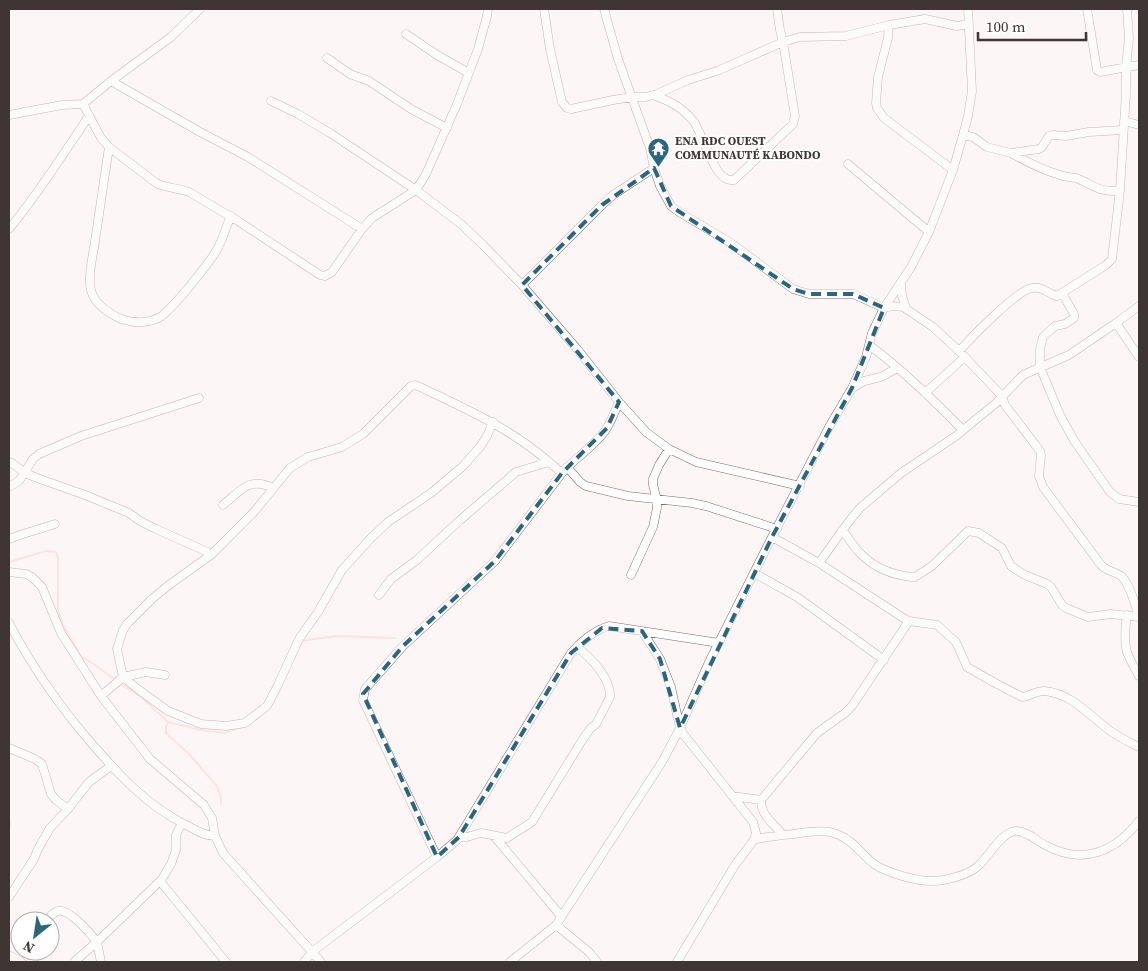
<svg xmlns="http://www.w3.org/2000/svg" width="1148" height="971" viewBox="0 0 1148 971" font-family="'Source Serif 4',serif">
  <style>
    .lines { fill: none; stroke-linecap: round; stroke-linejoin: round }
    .stream { stroke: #facdce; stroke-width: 2 }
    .street-casing { stroke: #836a6b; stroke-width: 9 }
    .street { stroke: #fff; stroke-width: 8 }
    .marked { fill: none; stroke: #2b667e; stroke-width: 4; stroke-dasharray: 10 6; stroke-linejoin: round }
    .labels { text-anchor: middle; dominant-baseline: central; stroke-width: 4; stroke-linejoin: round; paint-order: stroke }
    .poi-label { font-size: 12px; font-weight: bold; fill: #403535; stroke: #fff; text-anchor: start }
  </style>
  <rect width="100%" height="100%" fill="#fcf6f6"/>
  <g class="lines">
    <!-- stream -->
    <path class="stream" d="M9,562L46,551L56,552L58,559V610L63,625L81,656L92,663L117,681
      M300,641L337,636L395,638
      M121,684L140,696L168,722L201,730L224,733L242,727
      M168,722L166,727V733L188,753L217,786L221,798V804
      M9,821L10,822L9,829"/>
    <defs>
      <path id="street" d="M544,9L550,49L562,102L567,108L571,109L613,100L632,97H646L657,94L688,80L717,71L783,42L800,37L846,36L889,25L925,19L957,26L969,24
        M604,9L618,59L650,148L654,168
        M1087,9L1097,70L1100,72L1139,65
        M889,25L888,38L878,77L876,103L877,108L884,118L953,170
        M406,34L437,55L469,73
        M327,58L350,74L369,81L411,109L447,128
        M111,81L200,132L248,157L362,229
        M653,95C672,102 682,107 695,123C699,132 703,140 707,149C712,160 719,182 734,180L793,124L795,116L783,42L780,30L777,9
        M271,101L298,114L330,133L416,190L461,224L483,245L522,285L578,350L619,402L646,432L669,449L696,462L800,486
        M83,104L101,138L109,147L156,183C166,188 178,188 189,192L238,221L320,275L325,276L332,272L362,229L372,218L416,190L426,174L457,104L478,49L487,16L488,9
        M9,115L62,105L83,104L111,81L171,37L200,9
        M1124,121L1139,125
        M963,135L973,137L987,147L1011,153L1039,149L1042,147L1049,136L1053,135L1066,136L1089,132L1123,130
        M109,147C104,181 99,214 94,248C92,258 88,280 91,290C94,303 107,312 119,318C132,323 147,324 160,317C171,311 211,261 218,248C223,238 226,227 231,216
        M1011,153C1027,162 1043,170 1060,175C1065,177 1071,177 1076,178C1092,184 1101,194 1120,190
        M848,164L929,232
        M9,229C39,193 63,154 89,116
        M901,282L902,296L906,308
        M522,285L602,205L613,195L654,168L660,186L671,206L679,212L731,243L793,289L809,294H853L884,308L911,267L929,232L953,170L963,135L968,116L972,91L968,9
        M1062,293L1074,314V318L1065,324L1055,326L1043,337L1040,349V367L1060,415L1075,442L1110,492L1119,499L1139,502
        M1116,323L1139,357
        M869,345C903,370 933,400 963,430
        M959,351C971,338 1017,290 1032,288C1044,286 1047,294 1057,296L1106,265L1112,259L1120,190L1126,93V67L1129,38L1127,9
        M852,388L864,381L881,377L897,368
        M925,393L965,357
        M9,462L12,463L25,473L37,478L85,495L129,513L140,521L156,529L212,554L254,512L290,468L308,457L342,447L363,434L411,386L415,385L420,387C466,409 510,428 549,462
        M567,467L580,482L586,486L628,496L692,503L706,506L777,529
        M9,487L19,481L33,459L39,454L81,436L199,398
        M223,505C240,491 250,476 273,488
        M842,530C849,538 854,548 862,555C875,568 894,575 912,577H915L932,566L968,531L979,533L1002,548L1011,566L1023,574L1047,584L1051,587L1062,605L1066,608L1088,617L1111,614L1139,617
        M772,537L819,563L905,619L909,621L937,625L956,642L967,667L997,684L1022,697C1030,696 1036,691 1044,691C1071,693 1089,715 1109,730C1118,737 1129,742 1139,747
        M9,539L23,534L55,524
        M819,563L850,520L860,508L901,473L956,436L974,421L995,404L1023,375L1069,355L1116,323L1139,306
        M9,572L26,574L32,577L42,587L61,633L101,696L150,759L204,805L212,818L215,836L223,853L321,962
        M754,573L797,597L884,660
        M631,575L653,527L657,508V500L653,485V479L659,465L669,449
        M379,595L391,579L417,560L459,521L516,472L549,462L562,473
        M1127,615C1125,628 1123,645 1129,657C1132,664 1136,670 1139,676
        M9,623C32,667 60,707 93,745C120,776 147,805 184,824C194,829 204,836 215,836
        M642,631L660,659L671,687L680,728L684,735L753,822L756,833L754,840L735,865L677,962
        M123,677L139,690L168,711L201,724L226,726L245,723L267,706L277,687L299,639L318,612L342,570L371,538L388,522L431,493L462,467L480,447L487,436L493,422
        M123,677L146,672L165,675
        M101,696L123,677L117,649L123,630L127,624L152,599L169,585L212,554
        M9,748L35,759L42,764L51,794L56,800L68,809
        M732,796L761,800C761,816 773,823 783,835C801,834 822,827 839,835C854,841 862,855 874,864C887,873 916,881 932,881C944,881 969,875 978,866C989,857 1001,832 1016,831C1027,831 1037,841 1047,846C1083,865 1115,852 1139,821
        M761,800L817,733L845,713L852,706L909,621
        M494,836L561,916
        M459,837H467L481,833L507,838L532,822L581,742L590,729L596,724L610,697C611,678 591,658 577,647
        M754,840L761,838L783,835
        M437,857L363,700L365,689L403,646L495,561L562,473C575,458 593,447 605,431C611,422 615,411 619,402
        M160,881L226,962
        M9,897L34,859L38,849L50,828L68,809L89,782L111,766
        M46,921C49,918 53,912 58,911C69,908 91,934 97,942L74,962
        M556,925L589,952L597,962
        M9,946L20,951
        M21,951L34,962
        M101,962L97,942L162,879L171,864L176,850V835L182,823
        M304,962L312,952L437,857L457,840L571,653C580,642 595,630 609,626L719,643
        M510,962L556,925L662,762L680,728L709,662L772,537L829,427L852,388L866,357L872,333L884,308L892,306L903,307L933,327L959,351L1002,396L1005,405L1040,451L1041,455L1039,476L1043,487L1101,565C1107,572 1115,571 1121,576C1130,583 1135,606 1139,616"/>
    </defs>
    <!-- street casing -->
    <use href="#street" class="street-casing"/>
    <!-- street -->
    <use href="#street" class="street"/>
  </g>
  <!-- marked area -->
  <path d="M0 0H1148V971H0ZM654,168L671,206L793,289L809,294H853L884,308L852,388L772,537L680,728L660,659L642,631L602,628L571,653L459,837L437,857L363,694L403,646L495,561L562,473L607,428L619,402L522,285L602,205Z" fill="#fcf6f6" fill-opacity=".55" fill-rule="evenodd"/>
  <path class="marked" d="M654,168L671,206L793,289L809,294H853L884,308L852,388L772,537L680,728L660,659L642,631L602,628L571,653L459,837L437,857L363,694L403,646L495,561L562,473L607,428L619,402L522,285L602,205Z"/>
  <!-- icons -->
  <defs>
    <symbol id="temple-pin" viewBox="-11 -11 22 30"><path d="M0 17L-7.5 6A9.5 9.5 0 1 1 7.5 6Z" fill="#2b667e" stroke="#fff"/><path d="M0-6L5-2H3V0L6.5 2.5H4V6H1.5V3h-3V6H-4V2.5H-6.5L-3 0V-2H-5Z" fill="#fff"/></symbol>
  </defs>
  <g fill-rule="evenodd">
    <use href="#temple-pin" x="646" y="136" width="25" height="34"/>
  </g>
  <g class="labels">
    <!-- poi labels -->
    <g class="poi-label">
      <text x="675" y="141">ENA RDC OUEST<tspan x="675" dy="14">COMMUNAUTÉ KABONDO</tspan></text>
    </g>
  </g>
  <!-- border -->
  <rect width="1148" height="971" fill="none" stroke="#403535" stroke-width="20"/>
  <!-- north arrow -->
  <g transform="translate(35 936) rotate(210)"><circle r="24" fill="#ffffff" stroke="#b3aeae"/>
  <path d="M0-4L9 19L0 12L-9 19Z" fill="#2b667e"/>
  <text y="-8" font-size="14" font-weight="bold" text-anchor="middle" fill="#403535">N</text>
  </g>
  <!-- scale -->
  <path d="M978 32v8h108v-8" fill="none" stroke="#403535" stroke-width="2.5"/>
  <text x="986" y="32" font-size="15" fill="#403535" stroke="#ffffff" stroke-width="4" paint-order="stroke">100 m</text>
</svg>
